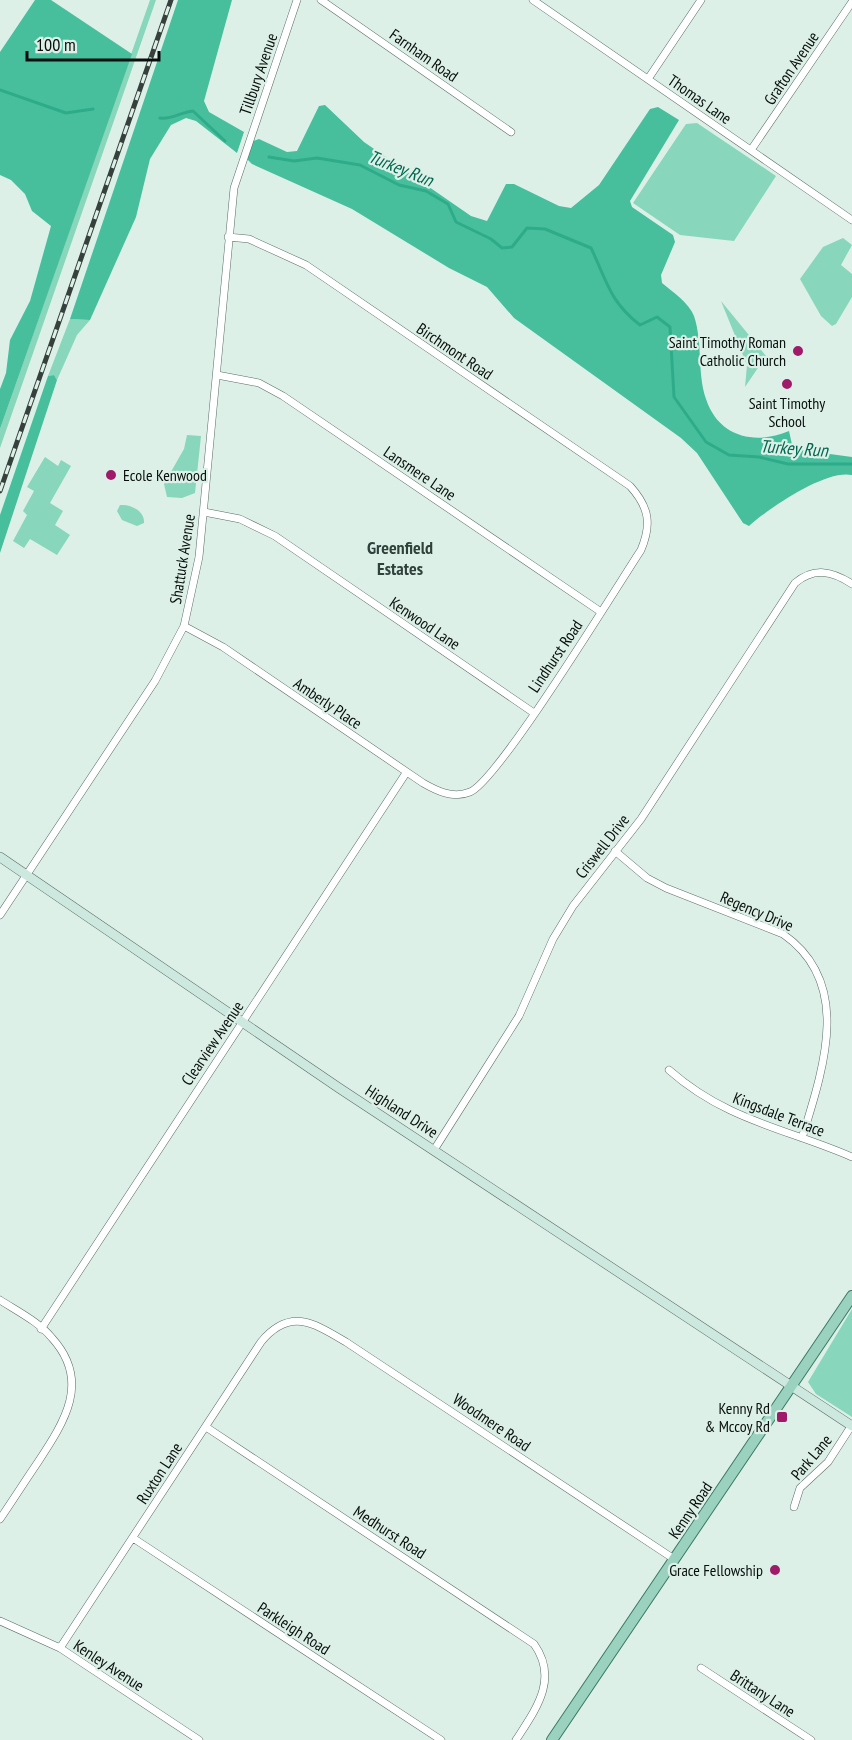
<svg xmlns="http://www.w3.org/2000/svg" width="852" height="1740" viewBox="0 0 852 1740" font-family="'PT Sans Narrow',sans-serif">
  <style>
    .green { fill: #88d6bb }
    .forest { fill: #47bf9c }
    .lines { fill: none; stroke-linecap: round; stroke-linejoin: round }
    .stream { stroke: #2eac89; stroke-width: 3 }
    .street-casing { stroke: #5a6c65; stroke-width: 8 }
    .secondary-casing { stroke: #5a6c65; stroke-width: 10 }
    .primary-casing { stroke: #3b7a65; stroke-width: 12 }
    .street { stroke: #fff; stroke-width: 7 }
    .secondary { stroke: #cde8df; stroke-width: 9 }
    .primary { stroke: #9ad1bf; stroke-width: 10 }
    .rail-casing { stroke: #36403c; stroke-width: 5 }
    .rail { stroke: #dcf0e8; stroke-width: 3; stroke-dasharray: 9; stroke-linecap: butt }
    .poi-dot { fill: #9f1b6a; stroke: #dcf0e8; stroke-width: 2 }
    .labels { text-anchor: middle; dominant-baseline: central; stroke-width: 4.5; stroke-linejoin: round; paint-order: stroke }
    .street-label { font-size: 16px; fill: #080f0c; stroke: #dcf0e8 }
    .poi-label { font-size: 16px; fill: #080f0c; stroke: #dcf0e8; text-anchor: end }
    .water-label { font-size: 18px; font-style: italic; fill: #03674f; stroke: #dcf0e8 }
    .neighbourhood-label { font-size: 18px; font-weight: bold; fill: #30403a; stroke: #dcf0e8 }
  </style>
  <rect width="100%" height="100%" fill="#dcf0e8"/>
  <!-- green -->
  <path class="green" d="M150,0H156L0,448V429Z
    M697,123L776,176L734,241L680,235L633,203L686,124Z
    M843,238L852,245L841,265L852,274V297L836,324L832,326L821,316L800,279L823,247Z
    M721,301L766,356L745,387L747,365Z
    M70,319L90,320L77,335L57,380L54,375L48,376Z
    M187,435L201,436L195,493L182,498L167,497L164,484L184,449Z
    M45,457L58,466L61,460L71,466L50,503L63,511L55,525L70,535L57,555L30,539L24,548L13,541L27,515L23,511L34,491L27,487Z
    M120,505C131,504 145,511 144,523L137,526L122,520L117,511Z
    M852,1309V1417L816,1394L808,1382Z"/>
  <!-- forest -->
  <path class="forest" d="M35,0H51L132,54L0,429V389L6,373L10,340L30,301L51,226L32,211L25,194L11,180L0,175V52Z
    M178,0H232L204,101L209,112L244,132L237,153L196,121L186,118L171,125L150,159L136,217L90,320L70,319Z
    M325,105L364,142L471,216L487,221L506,184H514L559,206L571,208L599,185L650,109L658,107L679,120L630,201L632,207L673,235L675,242L661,275L662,283C673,292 689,303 694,316C703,343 697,373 706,399C719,438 756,445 789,431L793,449L852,457V475C826,469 769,508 749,526L743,523L697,453L681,438L514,318L487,287L449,268L352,209L252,164L246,158L253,141L259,139L287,152L297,151L319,106Z
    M54,375L57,380L0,553V515L48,376Z"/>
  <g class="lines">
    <!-- stream -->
    <path class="stream" d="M0,90L66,113L93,109
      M160,118C172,120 180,112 193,111L225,141
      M269,157L294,161L317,158L360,165L399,185L426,191L448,204L456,222L491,239L502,248L512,247L527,228L545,229L591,248C607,281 609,301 640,325L657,317L670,327L674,397L706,442L729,455L759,457L788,464H852"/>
    <defs>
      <path id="street" d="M321,0L511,132
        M533,0L852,220
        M648,79L701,0
        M751,150L852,2
        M217,375L259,383L283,396L601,612
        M204,512L240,519L275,536L534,713
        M184,626L223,647L423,783C437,791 453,799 470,792C498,781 616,588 641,550C652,524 649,507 630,486L306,265L249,239L228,237
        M615,851L647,878L666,888L783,934C852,982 825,1064 802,1138
        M0,915L155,681L184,626L199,557L234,188L297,0
        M669,1070C727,1121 785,1128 852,1157
        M434,1150L519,1016L553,939L573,906L641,819L795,583C814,567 832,571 852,584
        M0,1300C17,1311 39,1322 52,1338C91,1381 65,1421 38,1462C25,1481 13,1500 0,1519
        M41,1329L406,773
        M206,1427L534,1644C559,1679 536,1709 516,1740
        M794,1507L800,1488L828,1462L852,1425
        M133,1538L441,1740
        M0,1621L60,1648L199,1740
        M60,1648L261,1342C290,1307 314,1323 346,1342L674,1559
        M701,1668L811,1740"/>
      <path id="secondary" d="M0,857L339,1088L852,1426"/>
      <path id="primary" d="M552,1740L852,1296"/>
    </defs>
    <!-- street casing -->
    <use href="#street" class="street-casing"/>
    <!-- secondary casing -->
    <use href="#secondary" class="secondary-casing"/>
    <!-- primary casing -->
    <use href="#primary" class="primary-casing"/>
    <!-- street -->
    <use href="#street" class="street"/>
    <!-- secondary -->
    <use href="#secondary" class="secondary"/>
    <!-- primary -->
    <use href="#primary" class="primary"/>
    <defs>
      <path id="rail" d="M0,491L171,0"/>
    </defs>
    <!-- rail casing -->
    <use href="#rail" class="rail-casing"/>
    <!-- rail -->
    <use href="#rail" class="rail"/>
  </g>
  <!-- markers -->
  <g class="poi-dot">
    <circle cx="798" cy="351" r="6"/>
    <circle cx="787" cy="384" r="6"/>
    <circle cx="111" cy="475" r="6"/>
    <rect x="776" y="1411" width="12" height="12" rx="3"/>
    <circle cx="775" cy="1570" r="6"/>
  </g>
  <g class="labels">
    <!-- street labels -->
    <g class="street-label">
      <text transform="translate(424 55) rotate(35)">Farnham Road</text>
      <text transform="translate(791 68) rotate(-56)">Grafton Avenue</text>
      <text transform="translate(258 74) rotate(-71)">Tillbury Avenue</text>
      <text transform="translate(700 99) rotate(35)">Thomas Lane</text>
      <text transform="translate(455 351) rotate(34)">Birchmont Road</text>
      <text transform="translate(420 473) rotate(34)">Lansmere Lane</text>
      <text transform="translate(182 559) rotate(-81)">Shattuck Avenue</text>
      <text transform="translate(425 623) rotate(34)">Kenwood Lane</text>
      <text transform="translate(555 656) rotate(-56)">Lindhurst Road</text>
      <text transform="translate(328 703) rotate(34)">Amberly Place</text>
      <text transform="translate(602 846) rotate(-52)">Criswell Drive</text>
      <text transform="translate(757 911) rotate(23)">Regency Drive</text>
      <text transform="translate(212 1043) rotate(-56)">Clearview Avenue</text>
      <text transform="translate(402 1111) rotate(33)">Highland Drive</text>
      <text transform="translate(779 1114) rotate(21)">Kingsdale Terrace</text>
      <text transform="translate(492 1422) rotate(34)">Woodmere Road</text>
      <text transform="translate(811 1457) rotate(-50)">Park Lane</text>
      <text transform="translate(159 1473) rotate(-57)">Ruxton Lane</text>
      <text transform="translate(690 1510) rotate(-56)">Kenny Road</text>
      <text transform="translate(390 1532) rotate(33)">Medhurst Road</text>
      <text transform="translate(294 1628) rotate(33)">Parkleigh Road</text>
      <text transform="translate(109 1665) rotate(33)">Kenley Avenue</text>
      <text transform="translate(763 1693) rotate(33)">Brittany Lane</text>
    </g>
    <!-- poi labels -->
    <g class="poi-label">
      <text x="786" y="342">Saint Timothy Roman<tspan x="786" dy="18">Catholic Church</tspan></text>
      <text x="787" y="403" text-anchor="middle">Saint Timothy<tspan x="787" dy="18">School</tspan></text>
      <text x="123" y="475" text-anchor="start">Ecole Kenwood</text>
      <text x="770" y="1408">Kenny Rd<tspan x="770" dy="18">&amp; Mccoy Rd</tspan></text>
      <text x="763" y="1570">Grace Fellowship</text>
    </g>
    <!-- water labels -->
    <g class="water-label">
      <text transform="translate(401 168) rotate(22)">Turkey Run</text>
      <text transform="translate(794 448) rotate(4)">Turkey Run</text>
    </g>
    <!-- neighbourhood labels -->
    <g class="neighbourhood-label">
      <text x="400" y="547">Greenfield<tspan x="400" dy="21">Estates</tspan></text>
    </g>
  </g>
  <!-- scale -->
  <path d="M27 51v9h132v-9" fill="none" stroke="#080f0c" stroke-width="3"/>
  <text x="36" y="51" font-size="18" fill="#080f0c" stroke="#dcf0e8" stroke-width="4.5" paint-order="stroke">100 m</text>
</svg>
